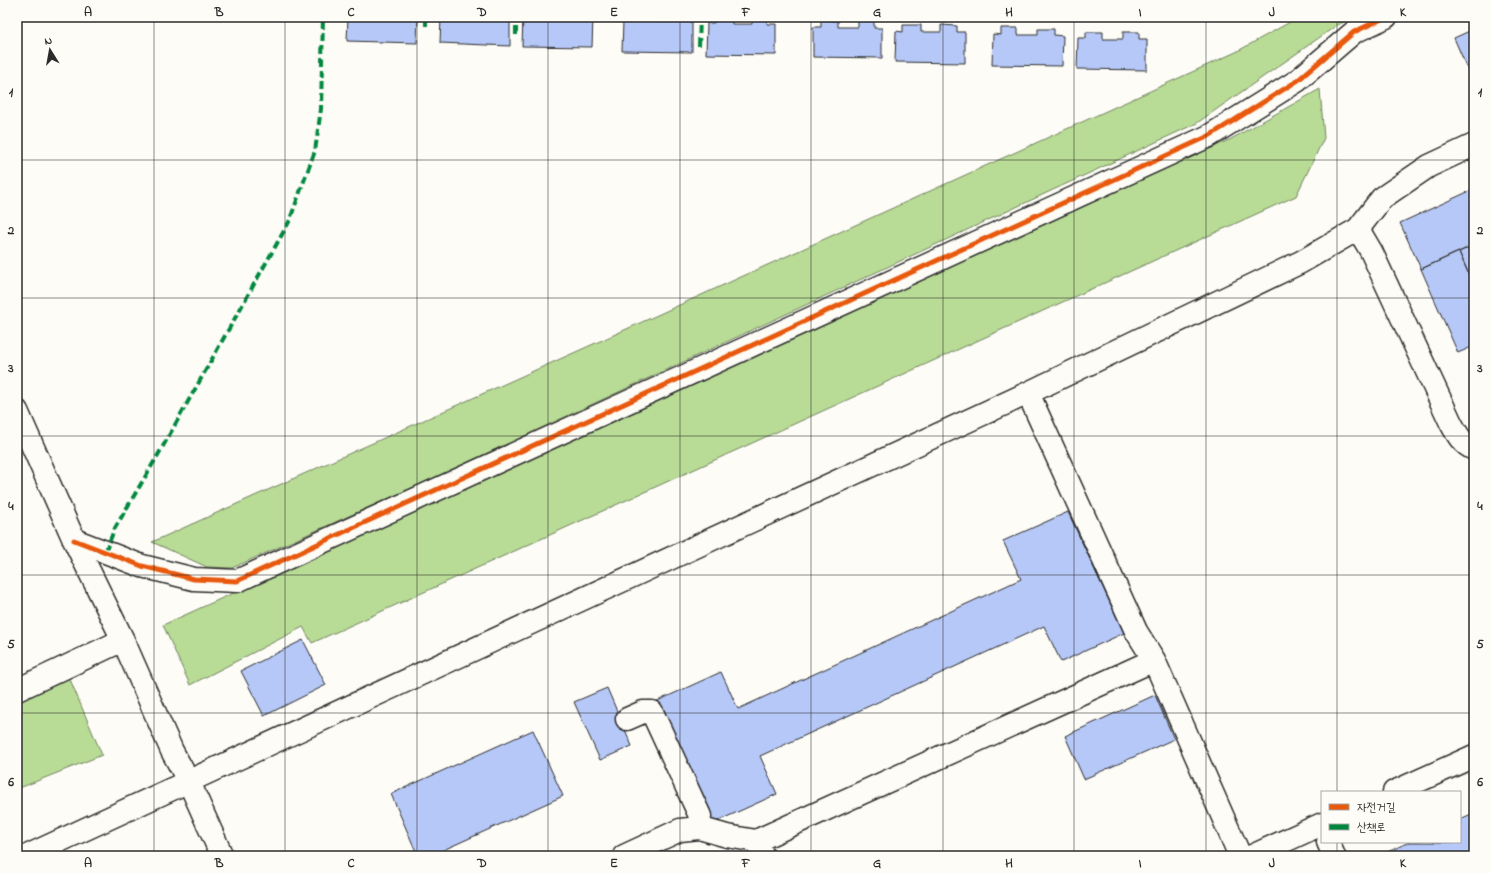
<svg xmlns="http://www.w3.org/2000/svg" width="1491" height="873" viewBox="0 0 1491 873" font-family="'Indie Flower','Poor Story',sans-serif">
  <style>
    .green { fill: #b8db95; stroke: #728360 }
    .building { fill: #b6c8f7; stroke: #2b2b2b }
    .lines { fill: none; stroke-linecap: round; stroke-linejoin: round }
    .minor-casing { stroke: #2b2b2b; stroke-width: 25 }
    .minor { stroke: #fdfcf7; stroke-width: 22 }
    .quiet { stroke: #00873e; stroke-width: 4; stroke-dasharray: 8 4; stroke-linecap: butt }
    .cycleway-casing { stroke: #fdfcf7; stroke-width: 8 }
    .cycleway { stroke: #e8590c; stroke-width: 5 }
    .grid { fill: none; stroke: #2b2b2b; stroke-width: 1; stroke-opacity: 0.55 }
    .neatline { fill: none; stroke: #2b2b2b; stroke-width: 1.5 }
    .grid-label { font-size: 13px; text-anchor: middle; font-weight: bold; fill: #2b2b2b }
  </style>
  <rect width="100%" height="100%" fill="#fdfcf7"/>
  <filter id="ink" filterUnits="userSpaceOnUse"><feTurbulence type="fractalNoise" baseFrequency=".025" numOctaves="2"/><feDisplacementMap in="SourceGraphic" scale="8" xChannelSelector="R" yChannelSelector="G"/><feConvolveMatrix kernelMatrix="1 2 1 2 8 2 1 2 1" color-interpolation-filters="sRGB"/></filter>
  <g filter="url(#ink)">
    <!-- green -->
    <path class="green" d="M1299,17H1353L1336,26L1197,123L423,483L232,568L207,567L152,542L598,342L1236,52Z
      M1320,89L1324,138L1296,196L312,643L303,627L190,685L163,625L1231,139Z
      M69,677L102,755L17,789V699Z"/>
    <!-- building -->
    <path class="building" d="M348,17H418L417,43L347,41Z
      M441,17H510V46L440,43Z
      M523,17H593L592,47L522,46Z
      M631,17H648V21L668,22V17H684V22H692V52L622,51L623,21H631Z
      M714,17H732V24H752V18H768L767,24H776V55L706,54L707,23H714Z
      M821,20L838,21V27H858V21H874V28H882V58L813,57V27H821Z
      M903,25H921V32H941V25L957,26V32H965V63L895,62L896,31L903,32Z
      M1001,28H1018V35H1038V29H1054V35L1063,36L1062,66L992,65L993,34L1001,35Z
      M1474,29V84L1454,38Z
      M1086,32H1103V39H1123V32H1139V39H1147V70L1077,69L1078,38H1086Z
      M1474,189V245L1421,269L1400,223Z
      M1474,245V275L1470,277L1459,252Z
      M1459,252L1474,286V346L1458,353L1421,269Z
      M1068,512L1124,633L1061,662L1044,626L760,756L777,794L709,825L653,703L721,672L738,709L1021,579L1003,541Z
      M303,640L326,685L264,716L241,671Z
      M607,688L632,746L600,760L574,702Z
      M1155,695L1174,739L1084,779L1065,736Z
      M533,730L563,796L430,856H418L391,794Z
      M1474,813V856H1379L1409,842H1460V819Z"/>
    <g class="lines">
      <defs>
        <path id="minor" d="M1358,229L1371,251L1451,423C1457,434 1462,444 1474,449
          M1028,393L1136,631L1154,660L1240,856
          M17,411L74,540L123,640L172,751L189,782L222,856
          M74,540L142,566L194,579L237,581L1209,136L1297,81L1354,32L1386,17
          M17,690L123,640
          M627,719L643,712H652L700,816L699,828
          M1394,792L1474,756
          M756,841L1154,660
          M1328,842L1334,856
          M27,856L1028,393L1301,262L1358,229L1382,198L1429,166L1474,145
          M624,856L680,830L699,828L727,836L756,841L763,856
          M1252,856L1322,824"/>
      </defs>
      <!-- minor casing -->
      <use href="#minor" class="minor-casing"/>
      <!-- minor -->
      <use href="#minor" class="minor"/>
      <!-- quiet -->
      <path class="quiet" d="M426,26V17
        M516,35V17
        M699,46L700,17
        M105,552L115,528L158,455L289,222L315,151L321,109L323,17"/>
      <defs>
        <path id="cycleway" d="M74,540L142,566L194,579L237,581L1209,136L1297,81L1354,32L1386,17"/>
      </defs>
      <!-- cycleway casing -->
      <use href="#cycleway" class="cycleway-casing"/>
      <!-- cycleway -->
      <use href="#cycleway" class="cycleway"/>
    </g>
  </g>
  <!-- grid -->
  <path class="grid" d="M154,17V856M285,17V856M417,17V856M548,17V856M680,17V856M811,17V856M943,17V856M1074,17V856M1206,17V856M1337,17V792M17,160H1474M17,298H1474M17,436H1474M17,575H1474M17,713H1474M1337,842V856"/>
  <!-- margin -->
  <rect width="1491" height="873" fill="none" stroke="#fdfcf7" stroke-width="44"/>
  <!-- legend -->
  <rect x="1321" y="791" width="140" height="52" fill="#fdfcf7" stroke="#a9a8a5"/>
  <rect x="1329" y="804" width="20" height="6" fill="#e8590c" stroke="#a9a8a5"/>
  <text x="1357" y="811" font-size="12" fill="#2b2b2b">자전거길</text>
  <rect x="1329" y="824" width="20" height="6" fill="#00873e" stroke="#a9a8a5"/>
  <text x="1357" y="831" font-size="12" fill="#2b2b2b">산책로</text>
  <!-- north arrow -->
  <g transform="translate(50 50) rotate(349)" stroke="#fdfcf7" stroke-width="3" paint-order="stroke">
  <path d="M0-3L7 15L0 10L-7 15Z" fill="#2b2b2b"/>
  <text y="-6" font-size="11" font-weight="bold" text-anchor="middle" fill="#2b2b2b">N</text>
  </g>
  <rect x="22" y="22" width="1447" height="829" class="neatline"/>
  <g class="grid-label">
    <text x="88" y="16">A</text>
    <text x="219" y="16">B</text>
    <text x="351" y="16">C</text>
    <text x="482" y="16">D</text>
    <text x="614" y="16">E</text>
    <text x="746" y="16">F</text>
    <text x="877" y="16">G</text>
    <text x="1009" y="16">H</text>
    <text x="1140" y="16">I</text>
    <text x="1272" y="16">J</text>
    <text x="1403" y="16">K</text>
    <text x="11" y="96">1</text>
    <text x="1480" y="96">1</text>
    <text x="11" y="234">2</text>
    <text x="1480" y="234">2</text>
    <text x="11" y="372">3</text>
    <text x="1480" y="372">3</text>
    <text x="11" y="510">4</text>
    <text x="1480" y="510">4</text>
    <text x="11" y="648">5</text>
    <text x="1480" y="648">5</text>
    <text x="11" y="786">6</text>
    <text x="1480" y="786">6</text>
    <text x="88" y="867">A</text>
    <text x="219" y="867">B</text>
    <text x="351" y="867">C</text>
    <text x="482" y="867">D</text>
    <text x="614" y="867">E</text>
    <text x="746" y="867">F</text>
    <text x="877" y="867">G</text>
    <text x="1009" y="867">H</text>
    <text x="1140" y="867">I</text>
    <text x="1272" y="867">J</text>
    <text x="1403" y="867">K</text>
  </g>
</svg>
